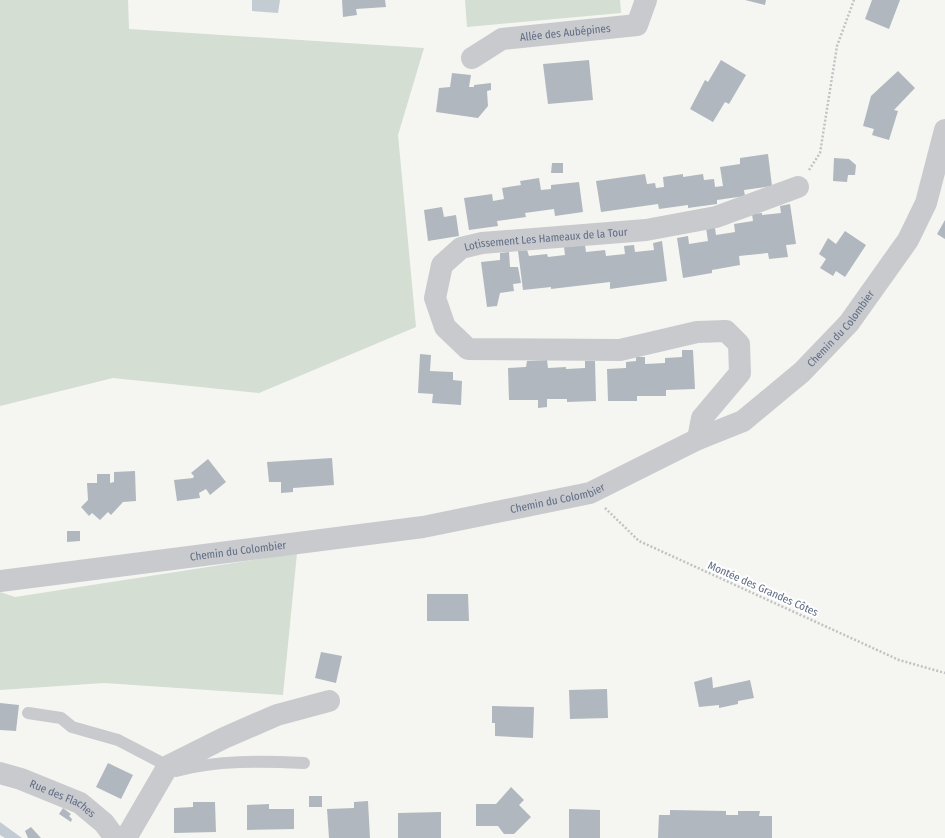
<svg xmlns="http://www.w3.org/2000/svg" width="945" height="838" viewBox="0 0 945 838" font-family="'Fira Sans Condensed',sans-serif">
  <style>
    .green { fill: #d4ded2 }
    .water { fill: #c4ccd3 }
    .building { fill: #b1b7bf }
    .lines { fill: none; stroke-linecap: round; stroke-linejoin: round }
    .path { stroke: #c0c2c4; stroke-width: 2.5; stroke-dasharray: 2 2; stroke-linecap: butt }
    .lane { stroke: #c8cace; stroke-width: 12 }
    .street { stroke: #c8cace; stroke-width: 22 }
    .labels { text-anchor: middle; dominant-baseline: central; stroke-width: 4; stroke-linejoin: round; paint-order: stroke }
    .street-label { font-size: 11px; fill: #616e86; stroke: #fff }
  </style>
  <rect width="100%" height="100%" fill="#f5f6f1"/>
  <!-- green -->
  <path class="green" d="M0,0H128L129,29L424,48L398,135L416,327L259,393L113,378L0,406Z
    M465,0H620L621,13L467,27Z
    M297,553L283,695L104,683L0,690V592L15,597Z"/>
  <!-- water -->
  <path class="water" d="M252,0H280L278,13L252,11Z
    M0,822L22,838H5L0,835Z"/>
  <!-- building -->
  <path class="building" d="M342,0H385L386,7L356,9L357,15L343,17Z
    M745,0H766L765,5Z
    M872,0H900L889,29L865,19Z
    M589,60L593,100L548,104L543,64Z
    M721,60L746,75L729,104L725,102L713,122L690,109L705,80L708,82Z
    M898,71L915,88L894,110L898,111L889,140L872,135L874,129L863,126L871,96Z
    M452,73L471,75L469,87H474V85L491,83V90L487,91L488,106L478,118L436,112L439,88L450,87Z
    M768,154L772,186L744,190L745,196L717,200V204L688,208V205L659,209L658,204L601,212L596,181L645,174L647,184L655,183L656,188L664,187L663,177L683,174V177L703,174L704,180L714,179L715,187L723,186L720,167L740,164V158Z
    M834,158L849,159L856,165L855,175H848L847,182L833,181Z
    M552,163H563V173H551Z
    M539,178L541,190L551,189V185L579,182L583,212L555,216L554,209L525,213L526,217L497,221L498,226L469,230L464,198L492,194L493,201L504,199L502,188L521,185L520,181Z
    M790,204L796,244L786,245L788,257L769,259L768,253L739,256L740,265L712,270V273L683,278L677,238L688,236L689,244L708,241L706,228H715L716,235L735,232L734,224L753,221L752,214L762,213V215L781,213L780,206Z
    M442,207L444,217L456,215L459,236L428,241L424,210Z
    M945,220V239L937,234Z
    M845,231L866,245L845,277L836,271L833,276L820,268L826,259L819,254L828,238L836,244Z
    M662,241L667,281L610,289V282L551,289V287L523,290L518,251L527,250L529,256L547,254L548,257L565,255L564,247L585,245L586,252L605,250L606,256L625,254L624,246L634,245L635,252L654,250L653,243Z
    M509,252L510,267H518L521,283L513,284L514,291L500,293L497,306L487,307L481,262L500,260V253Z
    M682,350H693L695,389L666,390V396H637V401H608L607,369L626,368V362L636,361V357H645V364L665,363V358L682,357Z
    M420,354L431,355L430,371L453,372V380L462,381L461,405L432,403L433,394L418,393Z
    M547,360L548,368L566,367V369L585,368V361H595L596,401L567,402V399H547V407L538,408V400H509L508,368L526,367L527,361Z
    M332,458L334,485L293,488V492L281,493V482H269L267,462Z
    M208,459L226,482L210,495L206,489L199,493L200,498L177,501L174,480L193,478L194,476L191,473Z
    M135,471L136,501L123,502L111,515L108,512L100,520L92,513L89,516L81,507L88,500L87,483H97V474H110V483L114,482V472Z
    M67,531H80V541L67,542Z
    M427,594H468L469,621H427Z
    M321,652L342,656L336,683L315,678Z
    M712,677L713,688L750,680L754,698L738,701V704L719,708V705L699,707L694,682Z
    M607,689L608,718L570,719L569,690Z
    M0,703L19,705L16,731L0,730Z
    M492,706L534,707L533,738L495,736V723H492Z
    M108,763L133,775L121,799L96,787Z
    M511,787L524,800L519,805L531,817L514,834H504L498,826H476V804H496Z
    M309,796H322V807H309Z
    M368,801L370,838H329L327,809L354,808V802Z
    M193,802H215L216,832L174,833V808L193,807Z
    M269,804V809H294V829L247,830V805Z
    M63,808L71,814L69,816L72,819L71,822L59,814Z
    M569,809L600,810V838H569Z
    M670,810L726,811V815H738V811H760L759,816H772V838H658L659,815H670Z
    M441,812V838H398V813Z
    M31,827L40,837L41,838H28L25,831Z"/>
  <g class="lines">
    <!-- path -->
    <path class="path" d="M809,170L820,153L837,46L854,0
      M605,508L639,541L899,660L945,673"/>
    <!-- lane -->
    <path class="lane" d="M28,713L61,718L72,727L118,740L168,766
      M176,771C215,760 263,761 304,763"/>
    <!-- street -->
    <g class="street">
      <path id="s1" d="M472,58L502,39L637,25L646,0"/>
      <path id="s2" d="M698,439L702,418L740,373L739,344L726,331L697,332L620,350L468,349L445,327L435,298L442,265L461,248L482,243L646,230L716,217L798,187"/>
      <path id="s3" d="M0,581L423,527L590,493L698,439L743,421L802,372L849,323L908,240L926,203L945,130"/>
      <path id="s4" d="M0,773L21,779L80,803L104,823L115,838"/>
      <path d="M126,838L168,766L224,738L277,715L329,701"/>
    </g>
  </g>
  <g class="labels">
    <!-- street labels -->
    <g class="street-label">
      <text stroke="none"><textPath href="#s1" startOffset="99">Allée des Aubépines</textPath></text>
      <text stroke="none"><textPath href="#s2" startOffset="595">Lotissement Les Hameaux de la Tour</textPath></text>
      <text stroke="none"><textPath href="#s3" startOffset="901">Chemin du Colombier</textPath></text>
      <text stroke="none"><textPath href="#s3" startOffset="564">Chemin du Colombier</textPath></text>
      <text stroke="none"><textPath href="#s3" startOffset="240">Chemin du Colombier</textPath></text>
      <text transform="translate(763 589) rotate(24)">Montée des Grandes Côtes</text>
      <text stroke="none"><textPath href="#s4" startOffset="68">Rue des Flaches</textPath></text>
    </g>
  </g>
</svg>
